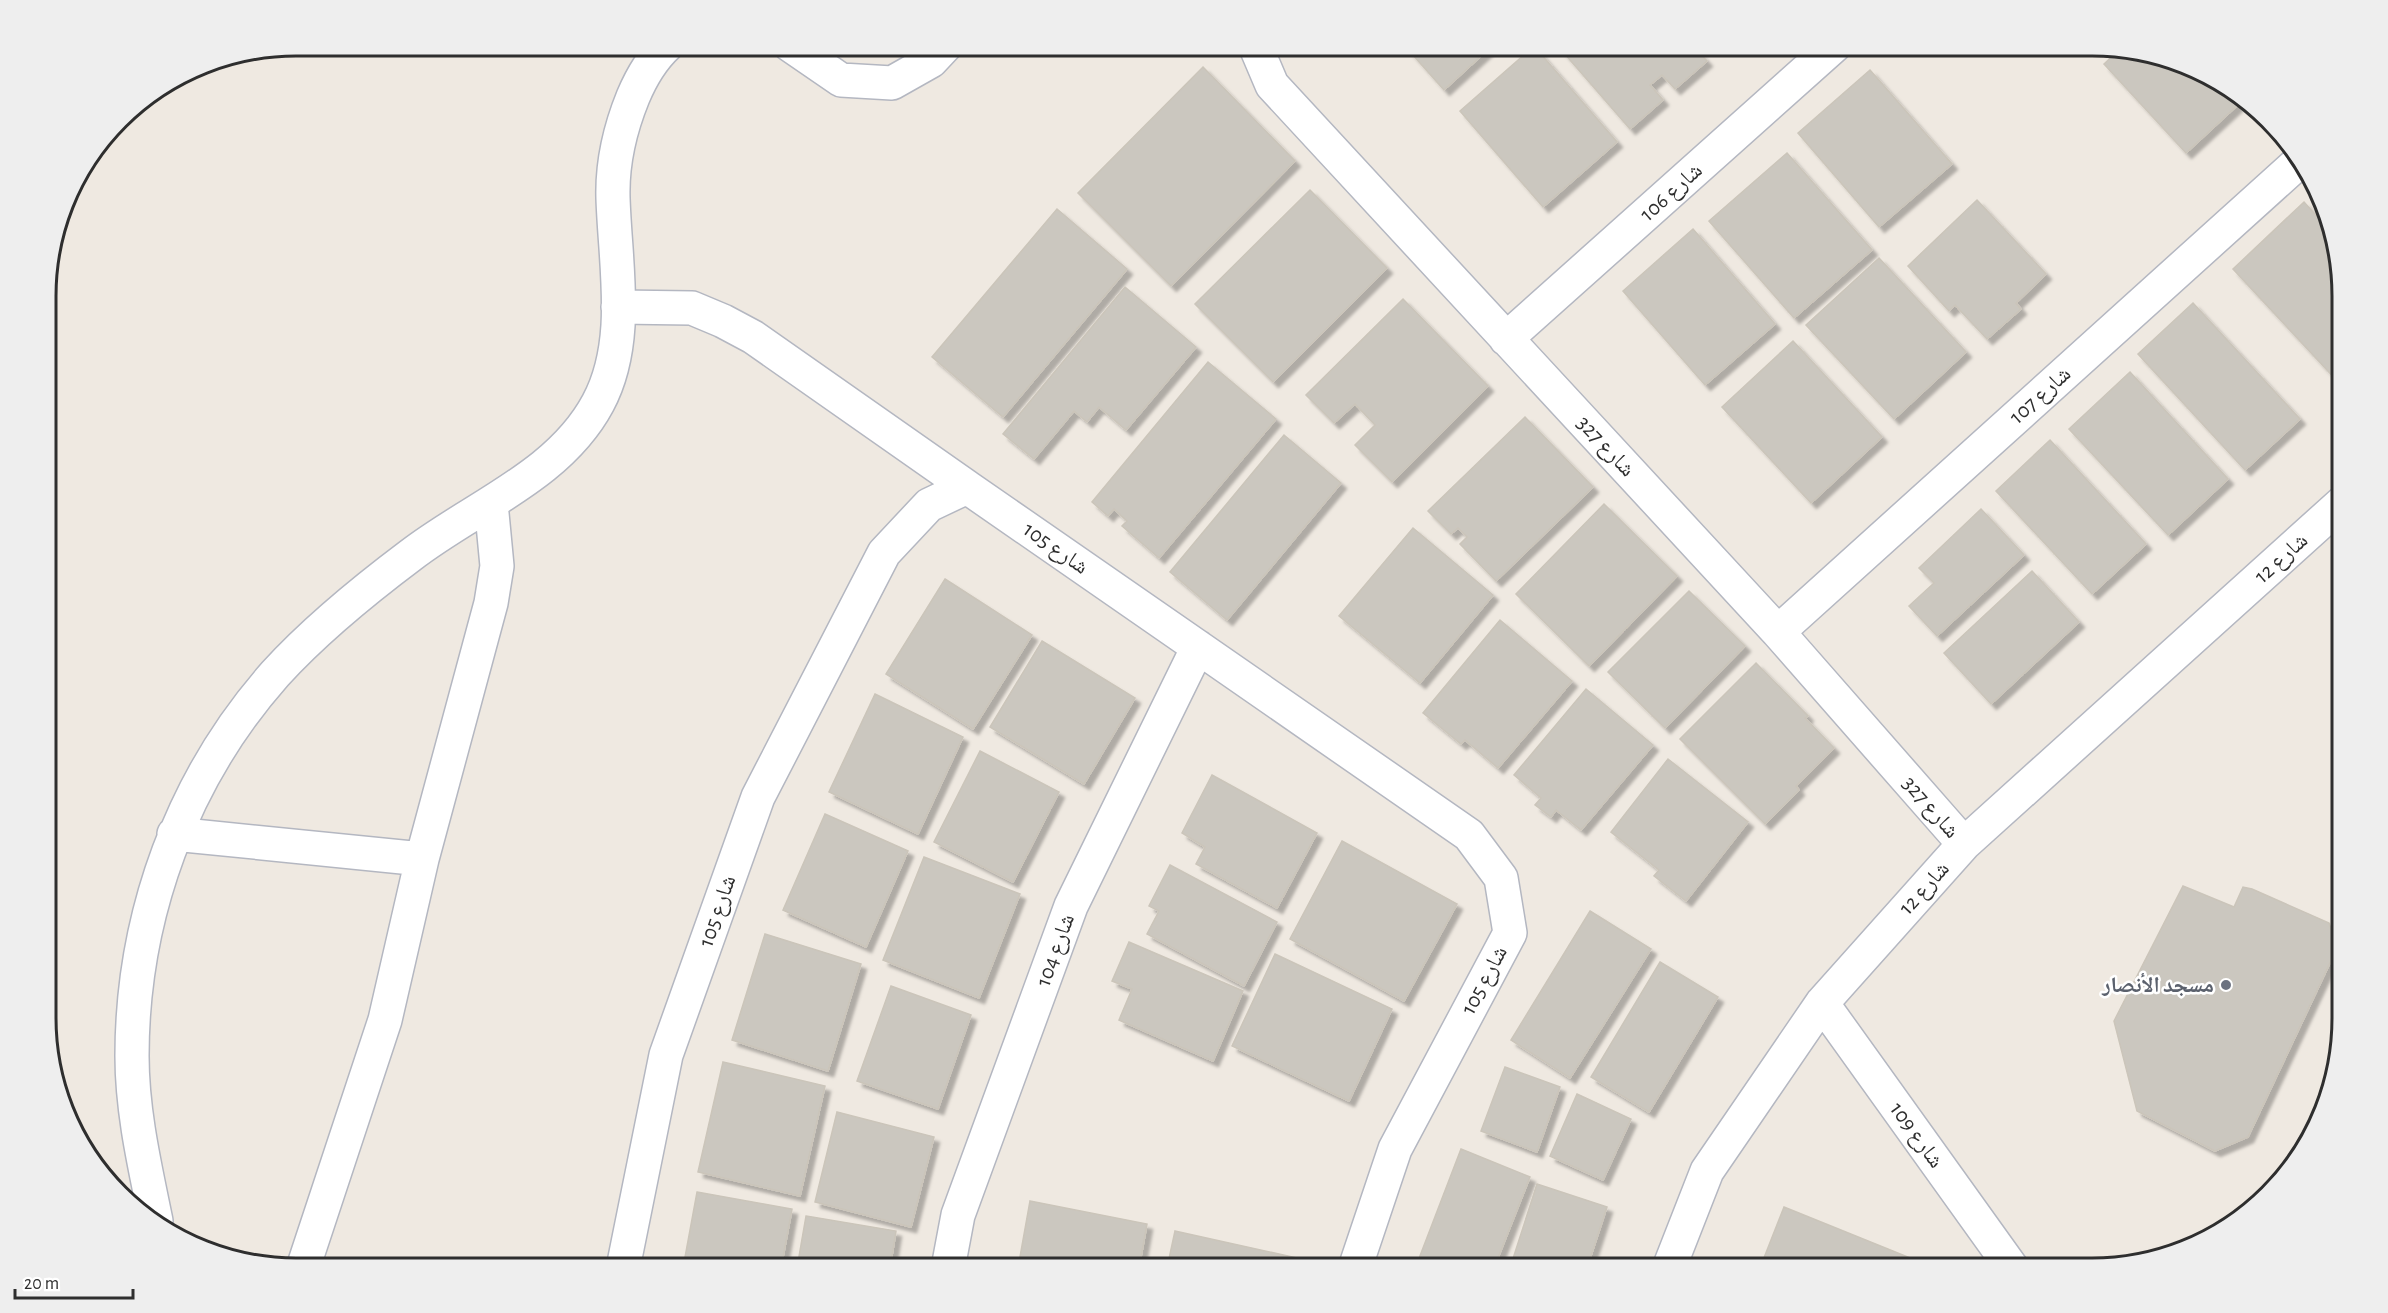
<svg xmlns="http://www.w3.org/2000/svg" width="2388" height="1313" viewBox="0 0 2388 1313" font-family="'Alegreya Sans','Noto Naskh Arabic',sans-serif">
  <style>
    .building { fill: #cbc7bf; stroke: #cbc5ba; stroke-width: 1.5; filter: url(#shadow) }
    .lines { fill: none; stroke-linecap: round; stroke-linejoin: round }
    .minor-casing { stroke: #b4b7c1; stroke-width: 36 }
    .minor { stroke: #fff; stroke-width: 33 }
    .worship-dot { fill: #6b7280; stroke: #fff; stroke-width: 2 }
    .labels { text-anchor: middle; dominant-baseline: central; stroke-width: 5; stroke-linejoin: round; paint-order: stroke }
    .street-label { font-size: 22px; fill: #2e2e2e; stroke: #fff }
    .worship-label { font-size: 22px; font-weight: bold; fill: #5b616d; stroke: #fff; text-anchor: end }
    .rim { fill: none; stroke: #2e2e2e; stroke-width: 3 }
  </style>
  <defs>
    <filter id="shadow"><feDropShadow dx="5.5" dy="5.5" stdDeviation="1.5" flood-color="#0004"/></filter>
  </defs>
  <rect width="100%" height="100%" fill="#efe9e1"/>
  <!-- building -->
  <path class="building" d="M1404,45H1493L1444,90Z
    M1557,45H1692L1707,61L1675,89L1662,75L1650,85L1663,100L1630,129Z
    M1534,46L1617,142L1543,207L1460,111Z
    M2120,49L2157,54L2217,78L2242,101L2186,153L2104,64Z
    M1203,67L1295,161L1171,286L1078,193Z
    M1870,70L1952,164L1879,227L1798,133Z
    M1787,153L1872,250L1794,318L1709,221Z
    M1310,190L1387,268L1273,382L1195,304Z
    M1977,200L2046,274L2016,303L2021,309L1987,339L1955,305L1949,311L1908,266Z
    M2304,202L2333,234L2342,279V382L2340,384L2233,269Z
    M1057,209L1127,269L1003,417L932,357Z
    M1693,229L1775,324L1705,385L1623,291Z
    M1879,258L1966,352L1894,419L1806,325Z
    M1125,287L1196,347L1126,430L1099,407L1087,422L1074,411L1034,459L1003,434Z
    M1403,299L1488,386L1392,482L1355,445L1375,425L1355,404L1334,423L1306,395Z
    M2193,303L2300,419L2245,470L2138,354Z
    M1793,341L1882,437L1811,503L1722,407Z
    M1208,362L1276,419L1159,558L1122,526L1127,521L1114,509L1108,516L1092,502Z
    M2130,372L2228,479L2168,535L2069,429Z
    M1525,417L1593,487L1496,581L1460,544L1467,537L1458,528L1451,534L1428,511Z
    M1284,435L1341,483L1227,620L1170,572Z
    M2050,440L2146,544L2092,594L1996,491Z
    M1604,504L1677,576L1589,666L1516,594Z
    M1981,509L2024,555L1937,636L1909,606L1934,583L1919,568Z
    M1413,528L1493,595L1420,683L1339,616Z
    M2032,571L2079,622L1991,704L1944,653Z
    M945,579L1032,635L973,729L886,674Z
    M1689,591L1745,646L1665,728L1608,672Z
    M1500,620L1572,681L1498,768L1465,740L1461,744L1423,713Z
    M1042,641L1135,698L1084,784L990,727Z
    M1756,663L1808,716L1805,718L1834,748L1796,786L1799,790L1765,824L1680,739Z
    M1586,689L1653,745L1581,830L1556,810L1551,817L1535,805L1541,798L1514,775Z
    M875,694L963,737L918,834L829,792Z
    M980,751L1059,792L1013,882L934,842Z
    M1668,759L1748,822L1686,901L1654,876L1659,870L1611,832Z
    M1212,775L1317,833L1277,908L1196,864L1205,847L1182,833Z
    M825,814L908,851L866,947L783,910Z
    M1342,841L1457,904L1404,1001L1290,939Z
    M924,857L1020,894L979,998L883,960Z
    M1170,865L1277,922L1244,986L1147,934L1159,911L1149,906Z
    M2183,886L2234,907L2243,887L2252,889L2329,923L2337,948L2248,1137L2215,1151L2137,1111L2114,1021Z
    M1590,911L1651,949L1570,1078L1511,1040Z
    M765,934L861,964L828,1071L732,1040Z
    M1129,942L1243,991L1213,1061L1119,1020L1132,989L1112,981Z
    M1275,954L1392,1009L1349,1101L1232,1046Z
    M1660,962L1718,997L1649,1112L1591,1077Z
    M891,986L971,1015L938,1109L857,1081Z
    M723,1062L825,1086L800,1196L698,1172Z
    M1505,1067L1560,1087L1537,1152L1481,1131Z
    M1577,1094L1631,1119L1603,1180L1550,1156Z
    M837,1112L934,1137L911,1227L815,1202Z
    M1461,1149L1530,1177L1494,1268H1435L1418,1261Z
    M1537,1184L1607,1207L1587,1268H1510Z
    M697,1192L792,1209L781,1268H683Z
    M1030,1201L1147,1224L1139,1268H1018Z
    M1784,1207L1930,1266V1268H1760Z
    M806,1216L896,1231L890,1268H797Z
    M1175,1231L1306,1260L1304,1268H1167Z"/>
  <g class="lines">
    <defs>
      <path id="minor" d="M790,45L841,80L892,83L931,61L946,45
        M1255,45L1272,85L1778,632L1964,844
        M618,307L692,308L723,321L753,337L967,487
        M1506,339L1835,45
        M1778,632L2302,159
        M174,834L422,859
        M1822,1003L2012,1268
        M156,1221C145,1167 132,1112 132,1056C132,916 182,779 275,674C315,630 363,591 411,555C473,507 559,476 598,403C631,342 615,265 613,198C612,163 620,129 633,97C641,78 652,59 667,45
        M303,1268L385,1020L422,859L491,603L497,566L491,503
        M623,1268L666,1055L758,797L884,553L929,505L967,487L1469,835L1501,878L1510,933L1395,1149L1355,1268
        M948,1268L958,1215L1071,906L1198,647
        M1669,1268L1707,1171L1822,1003L1964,844L2342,503"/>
    </defs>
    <!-- minor casing -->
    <use href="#minor" class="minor-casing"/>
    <!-- minor -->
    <use href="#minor" class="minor"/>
  </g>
  <!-- markers -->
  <circle class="worship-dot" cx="2226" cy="985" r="6"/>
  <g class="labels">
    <!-- street labels -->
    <g class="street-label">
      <text transform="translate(1671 192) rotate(-42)">شارع 106</text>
      <text transform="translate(2040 395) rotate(-42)">شارع 107</text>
      <text transform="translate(1606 446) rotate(47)">شارع 327</text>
      <text transform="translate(1056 548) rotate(35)">شارع 105</text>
      <text transform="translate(2281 558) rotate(-42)">شارع 12</text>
      <text transform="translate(1931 807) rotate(49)">شارع 327</text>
      <text transform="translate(1924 888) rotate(-48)">شارع 12</text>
      <text transform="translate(717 911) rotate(-71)">شارع 105</text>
      <text transform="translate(1055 950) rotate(-70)">شارع 104</text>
      <text transform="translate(1484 980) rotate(-62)">شارع 105</text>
      <text transform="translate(1917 1135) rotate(54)">شارع 109</text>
    </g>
    <!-- worship labels -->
    <g class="worship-label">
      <text x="2214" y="985">مسجد الأنصار</text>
    </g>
  </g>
  <!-- crop -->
  <path d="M0 0H2388V1313H0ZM296 56H2092A240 240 0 0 1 2332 296V1018A240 240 0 0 1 2092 1258H296A240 240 0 0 1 56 1018V296A240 240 0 0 1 296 56Z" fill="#eee" fill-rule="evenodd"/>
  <path class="rim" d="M296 56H2092A240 240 0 0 1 2332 296V1018A240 240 0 0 1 2092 1258H296A240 240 0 0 1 56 1018V296A240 240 0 0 1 296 56Z"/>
  <!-- scale -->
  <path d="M15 1289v9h118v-9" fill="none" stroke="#2e2e2e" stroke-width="3"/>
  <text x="24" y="1289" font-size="18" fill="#2e2e2e" stroke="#ffffff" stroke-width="4.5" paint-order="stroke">20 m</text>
</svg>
